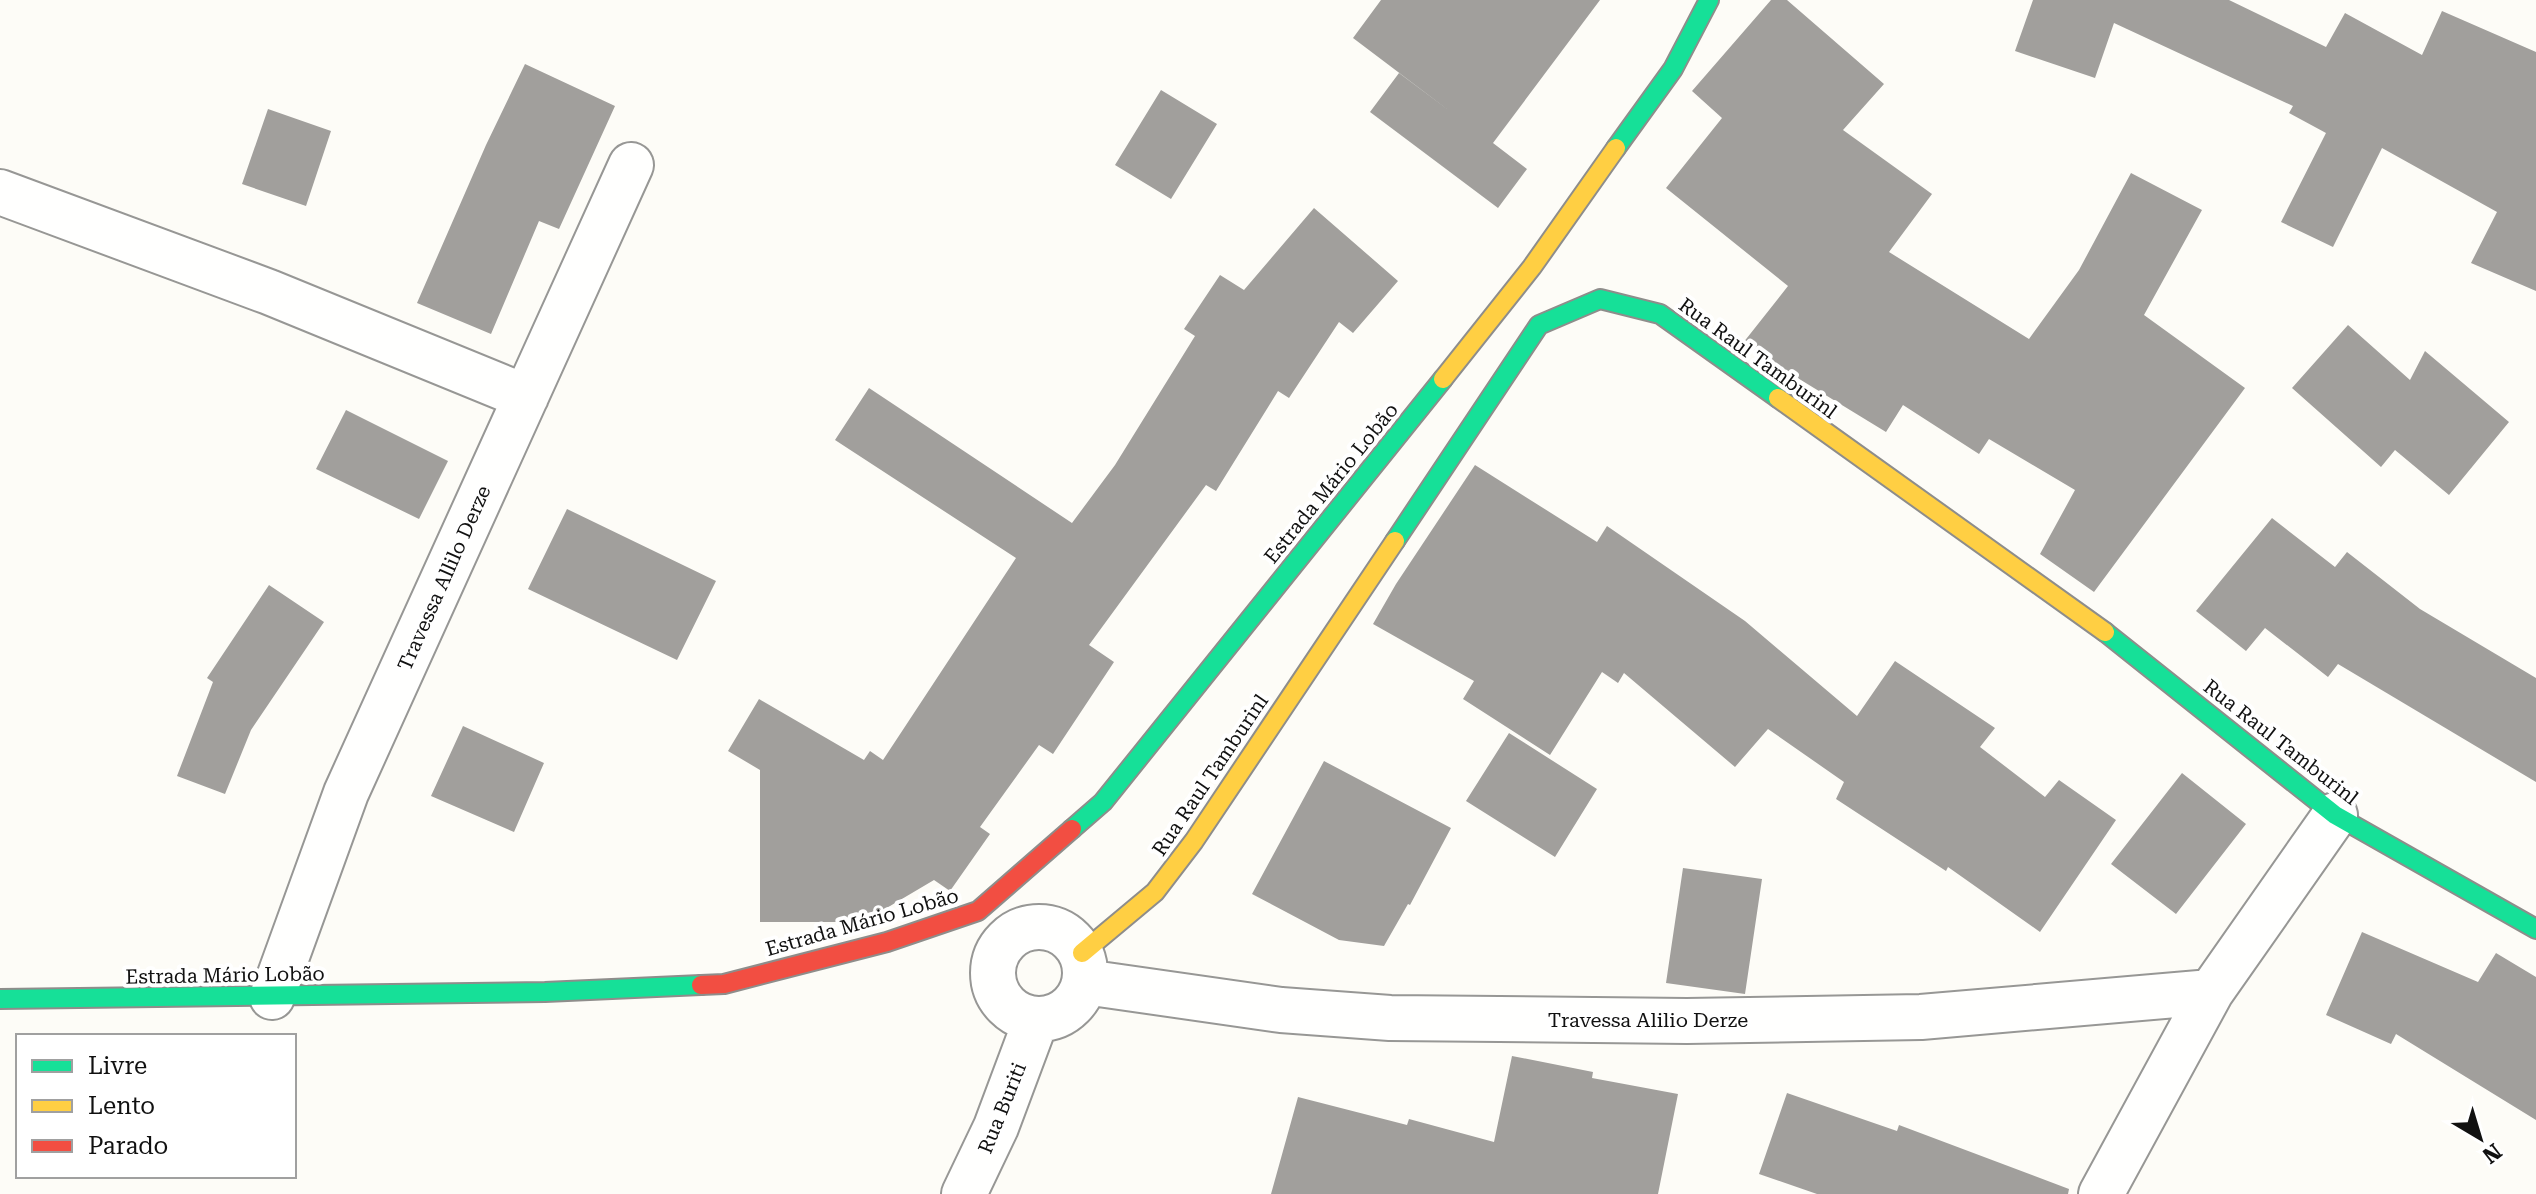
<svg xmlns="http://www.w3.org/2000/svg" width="2536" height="1194" viewBox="0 0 2536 1194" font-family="'Roboto Serif',serif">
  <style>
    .building { fill: #a19f9c }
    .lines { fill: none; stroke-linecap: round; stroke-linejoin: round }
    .street-casing { stroke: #979795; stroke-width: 48 }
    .fast-casing { stroke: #8e8d8b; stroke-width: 22 }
    .slow-casing { stroke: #8e8d8b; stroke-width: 22 }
    .jam-casing { stroke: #8e8d8b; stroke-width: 22 }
    .street { stroke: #fffffe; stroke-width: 44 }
    .fast { stroke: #16e098; stroke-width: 18 }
    .slow { stroke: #ffcf43; stroke-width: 18 }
    .jam { stroke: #f24e42; stroke-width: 18 }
    .labels { text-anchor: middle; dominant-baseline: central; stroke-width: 8; stroke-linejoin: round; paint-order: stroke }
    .street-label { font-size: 20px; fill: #111; stroke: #fff }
  </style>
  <rect width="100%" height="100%" fill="#fdfcf7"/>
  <!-- building -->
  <path class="building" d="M1381,0H1600L1493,143L1527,169L1498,208L1370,112L1399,73L1451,112L1353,38Z
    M1771,0H1787L1884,84L1843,130L1932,194L1889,252L2029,339L2079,270L2131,173L2202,210L2144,315L2245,388L2094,592L2040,554L2075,490L1989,439L1979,454L1903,405L1886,432L1796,377L1794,379L1743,343L1788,286L1666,188L1722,118L1692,91Z
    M2033,0H2229L2326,47L2345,13L2422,55L2442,11L2536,52V291L2471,263L2497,212L2382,148L2333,247L2281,222L2326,133L2289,113L2293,106L2114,23L2095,78L2015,51Z
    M525,64L615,106L559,229L539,221L491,334L417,303L486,145Z
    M1161,90L1217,124L1171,199L1115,165Z
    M268,109L331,131L306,206L242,184Z
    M1314,208L1398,281L1353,333L1339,322L1289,398L1278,391L1216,491L1206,485L1089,645L1114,662L1053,754L1039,745L980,827L990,834L950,891L934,880L863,922H760V770L728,751L759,699L864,760L870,751L883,760L1016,558L835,440L869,388L1072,523L1115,465L1195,336L1184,329L1220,275L1244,290Z
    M2348,325L2410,380L2425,351L2509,422L2449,495L2395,450L2381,467L2292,388Z
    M346,410L448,461L419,519L316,469Z
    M1475,465L1597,542L1607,526L1745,621L1857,716L1895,661L1995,728L1980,747L2045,797L2059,780L2116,820L2040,932L1948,867L1946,871L1836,799L1844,782L1768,729L1735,767L1624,673L1618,683L1602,672L1550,755L1463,699L1474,681L1373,624L1396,584Z
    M567,509L716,581L677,660L528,589Z
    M2272,518L2335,567L2347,552L2420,609L2536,678V782L2338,664L2328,677L2265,628L2246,651L2196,611Z
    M269,585L324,622L251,730L225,794L177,776L213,682L207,678Z
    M463,726L544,763L514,832L431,796Z
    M1509,733L1597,789L1555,857L1466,801Z
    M1324,761L1451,828L1410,905L1408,904L1384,946L1339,940L1252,894Z
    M2182,773L2246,824L2176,914L2111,864Z
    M1683,868L1762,879L1745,994L1666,983Z
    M2362,932L2478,982L2496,953L2536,977V1120L2396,1034L2391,1044L2326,1015Z
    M1512,1056L1593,1072L1592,1078L1678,1094L1658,1194H1271L1298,1097L1407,1125L1409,1119L1494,1142Z
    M1787,1093L1897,1131L1899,1125L2069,1189L2068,1194H1817L1759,1174Z"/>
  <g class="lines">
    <defs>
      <path id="street" d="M0,192L269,292L526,397
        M993 973a46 46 0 1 1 92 0a46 46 0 1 1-92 0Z
        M1085,982L1281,1010L1390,1018L1687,1021L1921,1017L2211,992
        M272,997L346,793L631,165
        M964,1194L996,1127L1036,1020
        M2101,1194L2211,992L2335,815"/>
      <path id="fast" d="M1616,148L1673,69L1709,0
        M1395,541L1539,325L1600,299L1660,314L1778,398
        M2105,632L2335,815L2536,929
        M1072,829L1103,802L1443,379
        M0,999L545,992L701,985"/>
      <path id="slow" d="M1443,379L1532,267L1616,148
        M1778,398L2105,632
        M1082,953L1155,892L1194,841L1395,541"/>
      <path id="jam" d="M701,985L724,984L887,942L978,911L1072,829"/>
    </defs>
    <!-- street casing -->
    <use href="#street" class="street-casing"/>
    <!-- fast casing -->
    <use href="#fast" class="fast-casing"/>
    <!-- slow casing -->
    <use href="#slow" class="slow-casing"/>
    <!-- jam casing -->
    <use href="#jam" class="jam-casing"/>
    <!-- street -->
    <use href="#street" class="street"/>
    <!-- fast -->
    <use href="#fast" class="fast"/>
    <!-- slow -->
    <use href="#slow" class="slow"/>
    <!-- jam -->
    <use href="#jam" class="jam"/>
  </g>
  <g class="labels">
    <!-- street labels -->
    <g class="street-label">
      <text transform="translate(1758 358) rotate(36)">Rua Raul Tamburinl</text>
      <text transform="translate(1331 483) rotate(-51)">Estrada Mário Lobão</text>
      <text transform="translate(444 578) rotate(-66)">Travessa Allilo Derze</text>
      <text transform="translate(2281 742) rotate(38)">Rua Raul Tamburinl</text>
      <text transform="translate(1210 775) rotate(-56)">Rua Raul Tamburinl</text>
      <text transform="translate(862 922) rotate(-16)">Estrada Mário Lobão</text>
      <text transform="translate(225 975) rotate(-1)">Estrada Mário Lobão</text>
      <text x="1648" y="1020">Travessa Alilio Derze</text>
      <text transform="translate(1002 1108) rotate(-68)">Rua Buriti</text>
    </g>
  </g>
  <!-- legend -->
  <rect x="16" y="1034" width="280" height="144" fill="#ffffff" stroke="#a0a0a0" stroke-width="2"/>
  <rect x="32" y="1060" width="40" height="12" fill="#16e098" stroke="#a0a0a0" stroke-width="2"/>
  <text x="88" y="1074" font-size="24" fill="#111111">Livre</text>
  <rect x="32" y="1100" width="40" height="12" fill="#ffcf43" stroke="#a0a0a0" stroke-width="2"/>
  <text x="88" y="1114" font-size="24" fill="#111111">Lento</text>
  <rect x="32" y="1140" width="40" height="12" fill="#f24e42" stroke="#a0a0a0" stroke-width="2"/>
  <text x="88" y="1154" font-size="24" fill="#111111">Parado</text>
  <!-- north arrow -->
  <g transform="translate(2480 1138) rotate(142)" stroke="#ffffff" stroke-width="6" paint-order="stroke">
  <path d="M0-6L14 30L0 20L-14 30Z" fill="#111111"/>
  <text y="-12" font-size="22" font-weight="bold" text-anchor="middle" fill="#111111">N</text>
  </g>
</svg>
